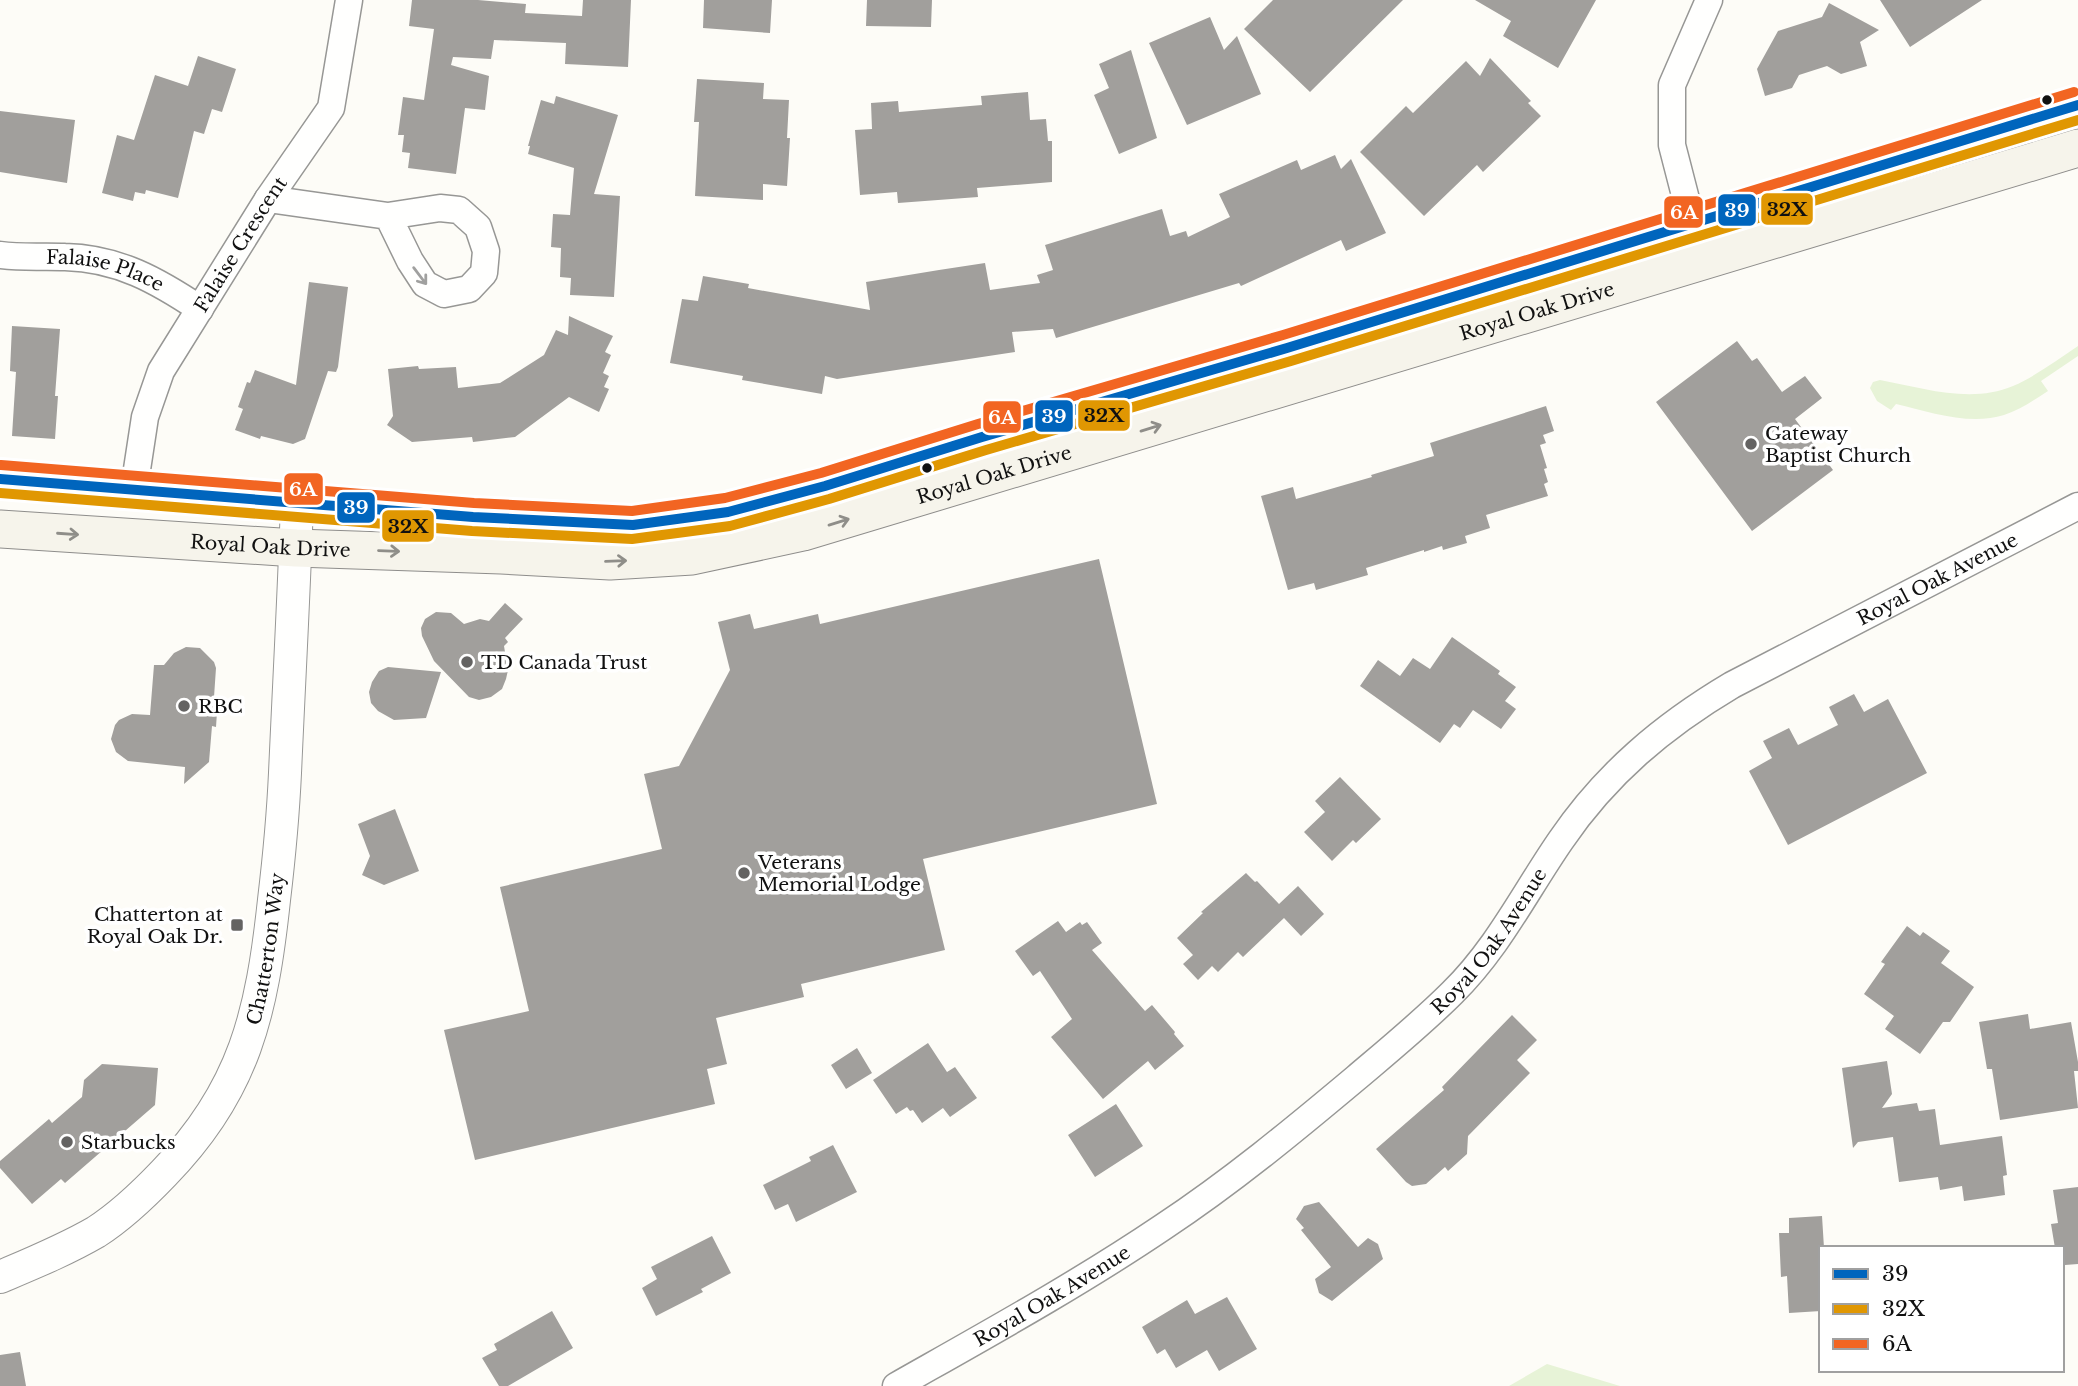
<svg xmlns="http://www.w3.org/2000/svg" width="2078" height="1386" viewBox="0 0 2078 1386" font-family="'Libre Baskerville',serif">
  <style>
    .green { fill: #e7f3d7 }
    .building { fill: #a19f9c }
    .lines { fill: none; stroke-linecap: round; stroke-linejoin: round }
    .minor-casing { stroke: #979795; stroke-width: 29 }
    .tertiary-casing { stroke: #979795; stroke-width: 34 }
    .secondary-casing { stroke: #8e8d8b; stroke-width: 39 }
    .minor { stroke: #fffffe; stroke-width: 26 }
    .tertiary { stroke: #fffffe; stroke-width: 32 }
    .secondary { stroke: #f6f4eb; stroke-width: 37 }
    .bus-1-casing { stroke: #fff; stroke-width: 16 }
    .bus-2-casing { stroke: #fff; stroke-width: 16 }
    .bus-3-casing { stroke: #fff; stroke-width: 16 }
    .bus-1 { stroke: #0065bd; stroke-width: 10 }
    .bus-2 { stroke: #e09702; stroke-width: 10 }
    .bus-3 { stroke: #f26522; stroke-width: 10 }
    .oneway { stroke: #a0a09f }
    .oneway2 { stroke: #8f8e89 }
    .bus-dot { fill: #111; stroke: #fff; stroke-width: 2.5 }
    .poi-dot { fill: #646362; stroke: #fff; stroke-width: 2.5 }
    .labels { text-anchor: middle; dominant-baseline: central; stroke-width: 7; stroke-linejoin: round; paint-order: stroke }
    .street-label { font-size: 19px; fill: #111; stroke: #fff }
    .poi-label { font-size: 19px; fill: #111; stroke: #fff; text-anchor: start }
    .line-badge { stroke: #fff; stroke-width: 2.5 }
    .badge-label { font-size: 19px; text-anchor: middle; font-weight: bold; fill: #fff }
    .pale-badge-label { font-size: 19px; text-anchor: middle; font-weight: bold; fill: #111 }
  </style>
  <rect width="100%" height="100%" fill="#fdfcf7"/>
  <!-- green -->
  <path class="green" d="M2078,346V356L2041,381L2048,391C2034,400 2020,410 2004,415C1970,426 1929,412 1896,404L1891,410L1877,401L1870,388L1873,382L1880,380C1923,388 1971,404 2013,386C2036,376 2057,360 2078,346Z
    M1547,1364L1620,1386H1509Z"/>
  <!-- building -->
  <path class="building" d="M412,0H478L526,4L525,13L582,16L583,0H631L628,67L565,64L566,43L494,40L491,59L453,57L451,65L489,76L485,110L465,108L456,174L408,168L410,153L402,152L404,135H398L403,97L424,100L434,29L409,26Z
    M704,0H772L770,33L703,28Z
    M867,0H932L931,27L866,26Z
    M1273,0H1403L1310,92L1244,29Z
    M1475,0H1596L1558,68L1503,36L1511,21Z
    M1880,0H1982L1910,47Z
    M1829,3L1879,30L1860,42L1867,66L1841,74L1827,66L1799,75L1792,88L1765,96L1757,69L1778,31L1822,17Z
    M1210,17L1224,50L1237,36L1261,94L1187,125L1149,43Z
    M1131,50L1157,138L1119,154L1094,95L1109,88L1099,64Z
    M198,56L236,69L222,112L212,109L204,134L194,131L178,198L146,190L145,194L135,192L133,201L102,193L117,135L134,140L155,75L188,86Z
    M1490,58L1531,101L1528,103L1541,116L1483,172L1477,165L1424,216L1360,152L1406,106L1413,113L1466,61L1480,76Z
    M697,79L764,83L763,99L789,100L787,138H790L787,186L763,184V200L695,196L699,122H694Z
    M1028,92L1030,120L1046,119L1048,141H1052V182L977,188L978,197L898,203L897,192L860,195L855,130L872,129L871,103L898,101L899,112L982,105L981,96Z
    M556,96L618,115L594,194L620,196L614,297L570,295L571,278L560,277L561,248L551,247L553,214L570,215L574,168L528,154L530,146H528L541,100L554,104Z
    M0,111L75,120L67,183L0,172Z
    M1335,155L1341,169L1351,159L1386,233L1346,251L1341,240L1241,286L1239,283L1056,338L1053,329L1012,332L1015,352L837,379L825,376L822,394L742,380L743,376L670,363L682,299L698,301L703,276L749,284L748,288L870,310L866,282L939,270L985,263L990,290L1040,283L1037,275L1053,270L1045,245L1162,209L1170,236L1186,231L1188,237L1230,217L1219,194L1297,160L1301,170Z
    M309,282L348,287L338,367L336,372L328,371L305,439L293,444L261,436L260,439L235,430L243,409L238,407L247,382L250,383L255,370L296,385Z
    M569,316L613,336L605,352L611,355L603,373L609,376L604,387L609,389L599,412L569,397L515,437L473,442L472,437L412,442L387,425L393,416L388,369L418,366L419,369L456,367L458,388L500,383L544,355L556,330L568,335Z
    M12,326L60,329L55,396H58L55,439L12,436L16,372L10,371Z
    M1737,341L1752,361L1757,358L1782,392L1805,376L1822,398L1795,419L1833,470L1752,531L1656,402Z
    M1546,406L1554,431L1543,435L1546,443L1540,445L1547,468L1544,469L1548,482L1544,484L1548,496L1486,515L1490,528L1465,536L1467,543L1443,550L1442,546L1424,552V550L1366,568L1368,575L1316,590L1314,583L1288,590L1261,496L1293,487L1296,499L1372,477L1371,475L1434,456L1430,443Z
    M1099,559L1157,804L923,859L945,950L801,984L804,997L716,1018L727,1064L707,1069L715,1104L475,1160L444,1030L529,1011L500,887L662,849L644,774L679,766L730,670L718,622L750,614L754,629L818,614L820,624Z
    M505,603L523,619L505,638L508,642L504,646L508,670L506,679L502,689L491,697L479,700L469,697L434,661L422,636L421,628L425,619L436,612L451,613L464,624L480,619L489,621Z
    M1452,637L1500,671L1498,674L1516,687L1505,701L1516,709L1501,729L1473,710L1460,728L1454,724L1440,743L1360,686L1378,660L1400,676L1413,658L1430,669Z
    M186,647L200,648L214,662L216,668L214,697H218L216,727L212,726L209,762L184,784L185,767L128,761L116,752L111,739L115,725L119,720L132,714L150,715L154,665H164L174,653Z
    M388,667L441,672L426,718L394,720L378,711L371,703L369,692L372,682L379,671Z
    M1854,694L1864,712L1888,699L1927,773L1788,845L1749,771L1772,758L1763,741L1789,728L1798,745L1838,725L1829,707Z
    M1340,777L1381,819L1356,843L1353,840L1332,861L1304,832L1325,812L1315,801Z
    M395,809L419,871L384,885L362,875L370,856L358,824Z
    M1246,873L1255,882L1257,881L1279,904L1298,886L1324,914L1301,936L1284,918L1243,957L1238,952L1218,972L1212,966L1198,980L1183,964L1193,955L1177,938L1203,913L1201,912Z
    M1058,921L1066,932L1080,922L1082,925L1087,922L1102,943L1092,950L1145,1011L1152,1005L1175,1032L1174,1034L1184,1046L1155,1070L1148,1061L1103,1099L1051,1037L1072,1019L1040,971L1033,976L1015,951Z
    M1907,926L1920,936L1923,932L1950,951L1941,963L1974,987L1950,1022H1943L1920,1054L1885,1029L1894,1016L1864,994L1885,964L1881,962Z
    M2028,1014L2030,1029L2071,1022L2078,1062V1071H2074L2078,1108L2000,1120L1992,1069H1987L1979,1022Z
    M1512,1015L1537,1040L1517,1060L1530,1073L1468,1136L1467,1154L1448,1171L1445,1167L1426,1184L1412,1186L1406,1182L1376,1149L1444,1090L1442,1087Z
    M928,1043L947,1072L955,1067L977,1098L950,1117L943,1108L922,1123L913,1110L910,1111L907,1107L896,1114L873,1080Z
    M857,1048L872,1073L846,1089L831,1065Z
    M1887,1061L1892,1094L1882,1108L1917,1103L1919,1111L1935,1109L1940,1145L2002,1136L2007,1175L2003,1176L2005,1195L1964,1201L1962,1186L1940,1190L1938,1177L1899,1182L1893,1137L1858,1142L1853,1148L1842,1068Z
    M102,1064L158,1068L155,1105L65,1183L61,1179L32,1204L0,1168V1161L49,1119L52,1123L82,1097L84,1080Z
    M1116,1104L1143,1146L1095,1177L1068,1135Z
    M833,1145L857,1192L796,1222L788,1204L775,1210L763,1185L811,1161L809,1157Z
    M2078,1187V1264L2065,1265L2062,1248H2055L2051,1224L2058,1223L2053,1190Z
    M1319,1202L1358,1247L1368,1238L1378,1244L1383,1259L1332,1301L1319,1293L1315,1279L1331,1267L1301,1230L1304,1228L1296,1219L1304,1206Z
    M1822,1216L1824,1248H1821V1311L1789,1313L1787,1276L1781,1277L1779,1233H1789V1218Z
    M712,1236L731,1273L701,1289L703,1292L656,1316L642,1288L657,1279L651,1267Z
    M1227,1297L1257,1349L1219,1371L1207,1350L1176,1368L1165,1349L1157,1354L1142,1327L1187,1300L1195,1314Z
    M552,1311L573,1348L508,1386H499L482,1358L497,1350L494,1344Z
    M20,1352L26,1386H0V1355Z"/>
  <g class="lines">
    <defs>
      <g id="minor">
        <path d="M268,199L388,216L440,208L459,210L478,227L486,251L484,273L469,289L444,294L425,284L410,261L388,216"/>
        <path d="M1696,238L1672,145V85L1709,0"/>
        <path id="s1" d="M0,255C22,258 43,256 65,257C118,258 158,281 200,309"/>
        <path id="s2" d="M134,489L145,417L161,371L268,199L331,108L349,0"/>
        <path id="s3" d="M896,1386C986,1335 1077,1285 1163,1227C1231,1182 1294,1130 1356,1078C1389,1050 1422,1023 1452,993C1498,948 1525,892 1561,840C1606,774 1663,726 1732,685L2078,506"/>
      </g>
      <g id="tertiary">
        <path id="s4" d="M0,1277C33,1263 65,1250 96,1232C121,1216 143,1195 164,1173C245,1090 262,1012 274,900C279,858 283,816 285,773C289,683 294,593 297,503"/>
      </g>
      <g id="secondary">
        <path d="M0,479L473,517L633,525L728,512L825,486L982,437L1287,348L2078,105"/>
        <path id="s5" d="M0,529L296,548L501,555L610,561L692,556L803,532L2078,148"/>
      </g>
    </defs>
    <!-- minor casing -->
    <use href="#minor" class="minor-casing"/>
    <!-- tertiary casing -->
    <use href="#tertiary" class="tertiary-casing"/>
    <!-- secondary casing -->
    <use href="#secondary" class="secondary-casing"/>
    <!-- minor -->
    <use href="#minor" class="minor"/>
    <!-- tertiary -->
    <use href="#tertiary" class="tertiary"/>
    <!-- secondary -->
    <use href="#secondary" class="secondary"/>
    <defs>
      <path id="bus-1" d="M0,479L473,517L633,525L728,512L825,486L982,437L1287,348L2078,105"/>
      <path id="bus-2" d="M0,493L472,531L632,539L730,526L829,499L986,450L1291,361L2078,120"/>
      <path id="bus-3" d="M1,465L474,503L632,511L725,498L821,473L978,424L1283,335L2074,92"/>
    </defs>
    <!-- bus-1 casing -->
    <use href="#bus-1" class="bus-1-casing"/>
    <!-- bus-2 casing -->
    <use href="#bus-2" class="bus-2-casing"/>
    <!-- bus-3 casing -->
    <use href="#bus-3" class="bus-3-casing"/>
    <!-- bus-1 -->
    <use href="#bus-1" class="bus-1"/>
    <!-- bus-2 -->
    <use href="#bus-2" class="bus-2"/>
    <!-- bus-3 -->
    <use href="#bus-3" class="bus-3"/>
  </g>
  <!-- one-way arrows -->
  <defs><path id="oneway-shaft" d="M-6 0H5M1.5-3L5.5 0L1.5 3" fill="none" stroke-width="1.6" stroke-linecap="round" stroke-linejoin="round" transform="scale(1.75)"/></defs>
  <use class="oneway" href="#oneway-shaft" transform="translate(420 276) rotate(53)"/>
  <g class="oneway2">
    <use href="#oneway-shaft" transform="translate(1151 428) rotate(-17)"/>
    <use href="#oneway-shaft" transform="translate(839 522) rotate(-17)"/>
    <use href="#oneway-shaft" transform="translate(68 534) rotate(4)"/>
    <use href="#oneway-shaft" transform="translate(389 551) rotate(2)"/>
    <use href="#oneway-shaft" transform="translate(616 561) rotate(-2)"/>
  </g>
  <!-- markers -->
  <g class="bus-dot">
    <circle cx="2047" cy="100" r="6"/>
    <circle cx="927" cy="468" r="6"/>
  </g>
  <g class="poi-dot">
    <circle cx="1751" cy="444" r="7"/>
    <circle cx="467" cy="662" r="7"/>
    <circle cx="184" cy="706" r="7"/>
    <circle cx="744" cy="873" r="7"/>
    <rect x="230" y="918" width="14" height="14" rx="3.5"/>
    <circle cx="67" cy="1142" r="7"/>
  </g>
  <g class="labels">
    <!-- street labels -->
    <g class="street-label">
      <text stroke="none"><textPath href="#s2" startOffset="271">Falaise Crescent</textPath></text>
      <text stroke="none"><textPath href="#s1" startOffset="107">Falaise Place</textPath></text>
      <text stroke="none"><textPath href="#s5" startOffset="1573">Royal Oak Drive</textPath></text>
      <text stroke="none"><textPath href="#s5" startOffset="1006">Royal Oak Drive</textPath></text>
      <text stroke="none"><textPath href="#s5" startOffset="271">Royal Oak Drive</textPath></text>
      <text stroke="none"><textPath href="#s3" startOffset="1335">Royal Oak Avenue</textPath></text>
      <text stroke="none"><textPath href="#s3" startOffset="747">Royal Oak Avenue</textPath></text>
      <text stroke="none"><textPath href="#s4" startOffset="448">Chatterton Way</textPath></text>
      <text stroke="none"><textPath href="#s3" startOffset="180">Royal Oak Avenue</textPath></text>
    </g>
    <!-- poi labels -->
    <g class="poi-label">
      <text x="1765" y="433">Gateway<tspan x="1765" dy="22">Baptist Church</tspan></text>
      <text x="481" y="662">TD Canada Trust</text>
      <text x="198" y="706">RBC</text>
      <text x="758" y="862">Veterans<tspan x="758" dy="22">Memorial Lodge</tspan></text>
      <text x="223" y="914" text-anchor="end">Chatterton at<tspan x="223" dy="22">Royal Oak Dr.</tspan></text>
      <text x="81" y="1142">Starbucks</text>
    </g>
  </g>
  <g class="line-badge">
    <rect x="1760" y="192" width="54" height="34" rx="7" fill="#e09702"/>
    <rect x="1717" y="193" width="40" height="34" rx="7" fill="#0065bd"/>
    <rect x="1663" y="195" width="41" height="34" rx="7" fill="#f26522"/>
    <rect x="1077" y="399" width="54" height="33" rx="7" fill="#e09702"/>
    <rect x="1034" y="399" width="40" height="34" rx="7" fill="#0065bd"/>
    <rect x="982" y="400" width="40" height="34" rx="7" fill="#f26522"/>
    <rect x="283" y="472" width="41" height="34" rx="7" fill="#f26522"/>
    <rect x="336" y="491" width="40" height="33" rx="7" fill="#0065bd"/>
    <rect x="381" y="509" width="54" height="34" rx="7" fill="#e09702"/>
  </g>
  <g class="badge-label">
    <text x="1737" y="217">39</text>
    <text x="1684" y="219">6A</text>
    <text x="1054" y="423">39</text>
    <text x="1002" y="424">6A</text>
    <text x="303" y="496">6A</text>
    <text x="356" y="514">39</text>
  </g>
  <g class="pale-badge-label">
    <text x="1787" y="216">32X</text>
    <text x="1104" y="422">32X</text>
    <text x="408" y="533">32X</text>
  </g>
  <!-- legend -->
  <rect x="1819" y="1246" width="245" height="126" fill="#ffffff" stroke="#a0a0a0" stroke-width="2"/>
  <rect x="1833" y="1269" width="35" height="10" fill="#0065bd" stroke="#a0a0a0" stroke-width="2"/>
  <text x="1882" y="1281" font-size="21" fill="#111111">39</text>
  <rect x="1833" y="1304" width="35" height="10" fill="#e09702" stroke="#a0a0a0" stroke-width="2"/>
  <text x="1882" y="1316" font-size="21" fill="#111111">32X</text>
  <rect x="1833" y="1339" width="35" height="10" fill="#f26522" stroke="#a0a0a0" stroke-width="2"/>
  <text x="1882" y="1351" font-size="21" fill="#111111">6A</text>
</svg>
